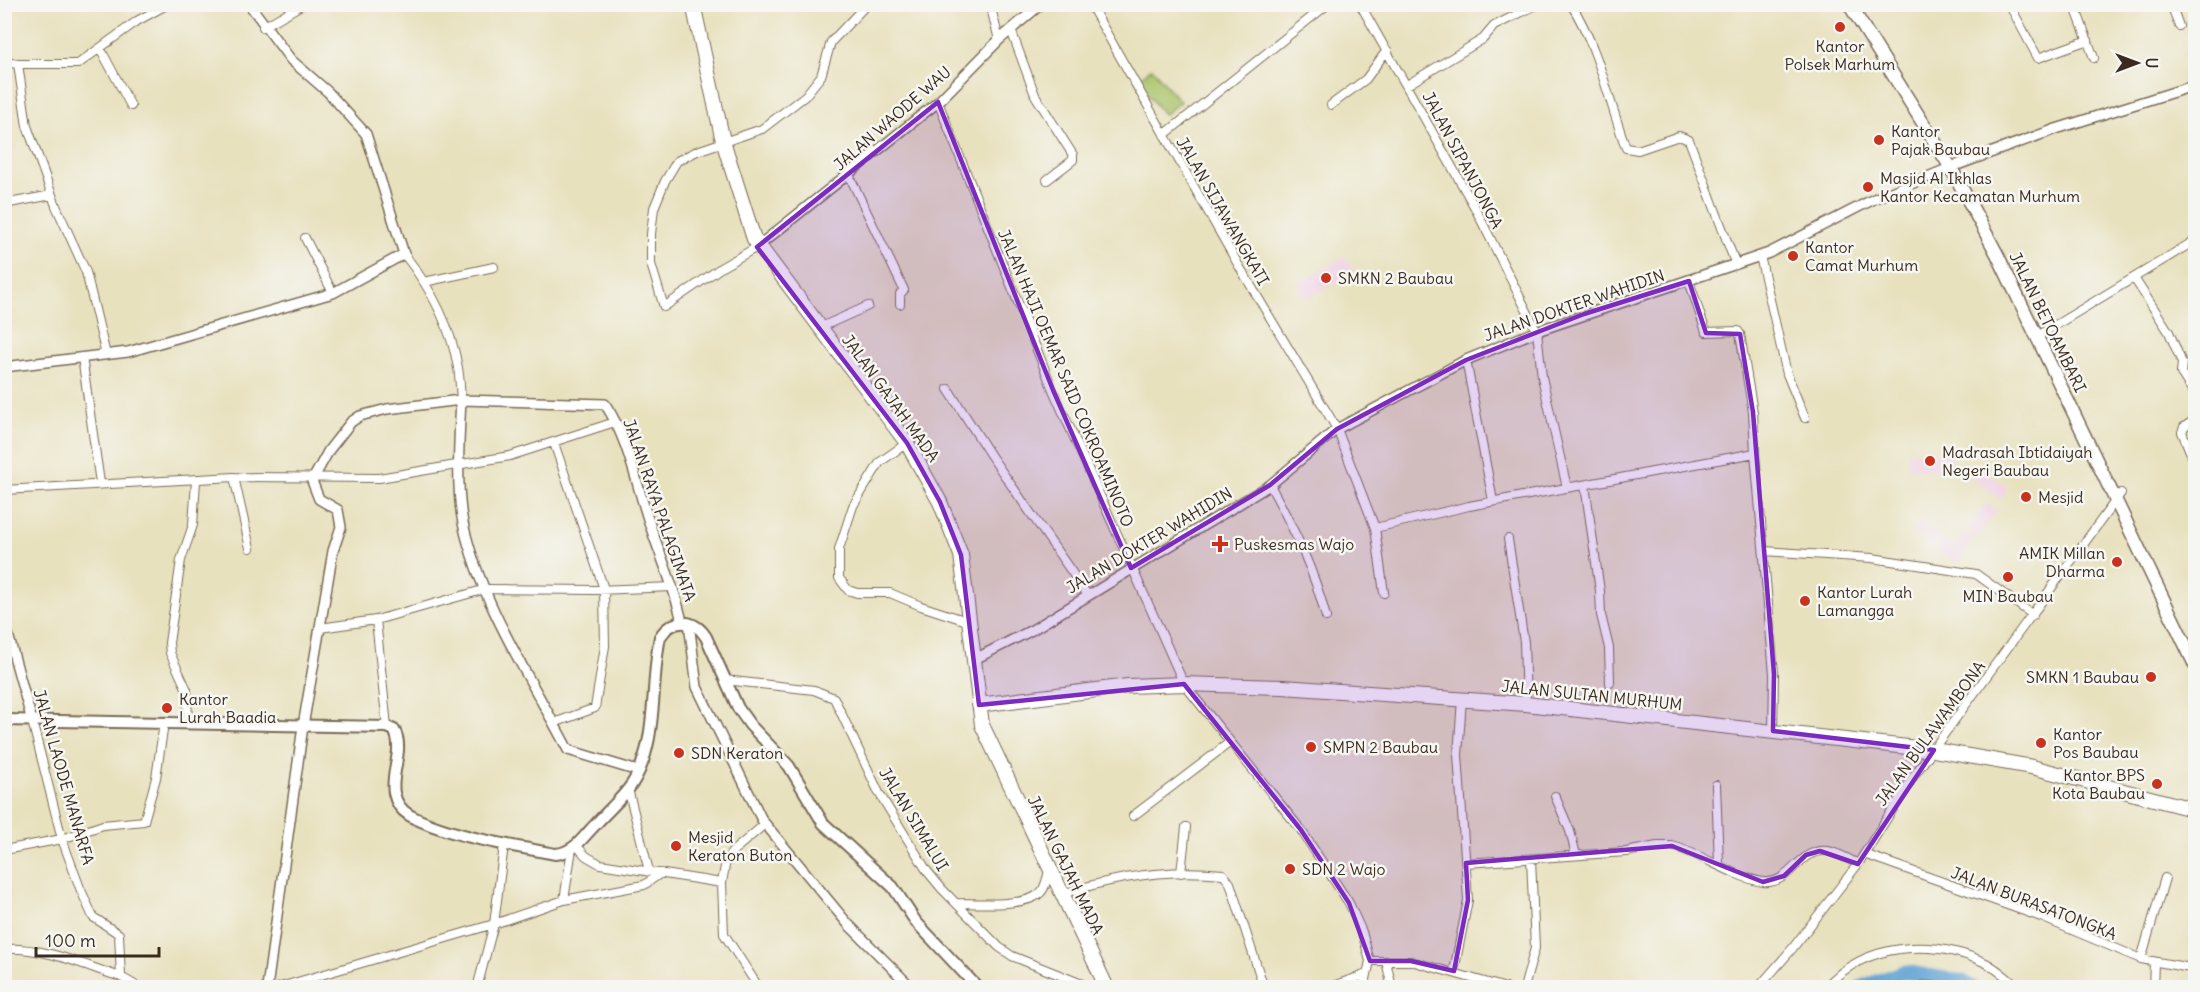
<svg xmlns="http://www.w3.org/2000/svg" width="2200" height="992" viewBox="0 0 2200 992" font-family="Delius,sans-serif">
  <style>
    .built { fill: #f0d0e5 }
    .green { fill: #abc46a; stroke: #737744; stroke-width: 1.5 }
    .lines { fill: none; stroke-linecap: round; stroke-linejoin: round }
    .river { stroke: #60a3d4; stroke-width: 15 }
    .minor-casing { stroke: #786a56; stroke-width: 10 }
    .tertiary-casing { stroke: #786a56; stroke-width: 12 }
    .secondary-casing { stroke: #786a56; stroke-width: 14 }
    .primary-casing { stroke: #786a56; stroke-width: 15 }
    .trunk-casing { stroke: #786a56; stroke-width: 16 }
    .minor { stroke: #fff; stroke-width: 8 }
    .tertiary { stroke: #fff; stroke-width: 9 }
    .secondary { stroke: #fff; stroke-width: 10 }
    .primary { stroke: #fff; stroke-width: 12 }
    .trunk { stroke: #fff; stroke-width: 14 }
    .marked { fill: #7b2cbf; fill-opacity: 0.2; stroke: #7b2cbf; stroke-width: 4.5; stroke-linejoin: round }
    .poi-dot { fill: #c8321e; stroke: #f6f6f2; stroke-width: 2 }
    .labels { text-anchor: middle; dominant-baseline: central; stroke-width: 5; stroke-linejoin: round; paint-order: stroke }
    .poi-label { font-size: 16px; fill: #3b2a1e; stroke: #f6f6f2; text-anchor: start }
    .street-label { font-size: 16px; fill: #3b2a1e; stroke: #f6f6f2 }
  </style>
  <rect width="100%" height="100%" fill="#f6f6f2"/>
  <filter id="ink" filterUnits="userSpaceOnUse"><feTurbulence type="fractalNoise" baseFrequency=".0167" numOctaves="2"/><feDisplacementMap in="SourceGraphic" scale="12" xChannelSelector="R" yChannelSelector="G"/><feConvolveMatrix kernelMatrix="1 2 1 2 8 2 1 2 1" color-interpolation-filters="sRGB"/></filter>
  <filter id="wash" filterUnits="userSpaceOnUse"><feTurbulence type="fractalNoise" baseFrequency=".008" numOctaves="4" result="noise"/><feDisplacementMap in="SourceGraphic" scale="24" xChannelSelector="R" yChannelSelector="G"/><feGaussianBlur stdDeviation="1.35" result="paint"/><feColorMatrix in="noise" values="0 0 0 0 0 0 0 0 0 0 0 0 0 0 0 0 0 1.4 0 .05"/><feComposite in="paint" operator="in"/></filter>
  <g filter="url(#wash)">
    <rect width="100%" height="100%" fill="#e8e1be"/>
    <!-- built -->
    <path class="built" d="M1345,257L1354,272L1306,299L1298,283Z
      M1908,452L1951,453V470L1908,468Z
      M1975,465L2008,488L2001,499L1968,476Z
      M1987,503L1997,511L1977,537L1967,529Z
      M1920,522L1940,536L1933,547L1912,533Z
      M1964,532L1974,538L1958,563L1936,549L1943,539L1955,546Z"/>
    <!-- green -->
    <path class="green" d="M1152,68L1180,102L1164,115L1136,80Z"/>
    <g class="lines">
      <!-- river -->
      <path class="river" d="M1860,988L1904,972L1963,982L1972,988"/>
    </g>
  </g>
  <g filter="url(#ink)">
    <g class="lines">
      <defs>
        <path id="minor" d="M990,4L999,40
          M1090,4L1239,266L1337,429L1375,528L1384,593
          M1360,4L1474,206L1537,331L1542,377L1567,488
          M1571,4C1599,49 1608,99 1626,148L1638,150L1679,136L1689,140L1736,265
          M2009,4L2038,58L2088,40
          M2074,4L2094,58
          M2171,4L2179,26
          M1859,10L1871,4
          M263,27L303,4
          M1011,30L1035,95L1073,155V160L1047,180
          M100,48L131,106
          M4,62L18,64L27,126L56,206L86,272L106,355
          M18,64H78L137,21L168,4
          M1407,85L1483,39L1494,26L1538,4
          M938,102L1053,390L1184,684L1301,830L1349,903L1362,932L1370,961L1364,988
          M1331,105L1366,79L1387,50
          M1164,135L1328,4
          M849,175L904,290L900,294V304
          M4,204L52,195
          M305,238L333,293
          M757,247L722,267L664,307L651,264V234L654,208L665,181L677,161L697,151L762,129L805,96L821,76L831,42L867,4
          M404,254C430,287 451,326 458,368C460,379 460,389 461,400
          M1760,256L1787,374L1805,418
          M2134,278L2169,332L2182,363L2181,373L2196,396
          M1689,281L1706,332L1738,331L1740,334L1753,412L1755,453
          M424,282L494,267
          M819,328L868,306
          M2036,337L2196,240
          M82,357L100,483
          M1466,360L1493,501
          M948,389L991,456L1087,594
          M2196,419L2184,427L2182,432L2196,466
          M554,443L604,589L605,646L595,708L554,723
          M907,443L880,462L853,506L839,549V578L848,590L857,593H890L921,606L970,622
          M234,477L379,478L510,456L615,422
          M1270,485C1293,527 1314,570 1326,617
          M1585,485L1600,591L1601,615L1609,648L1610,683
          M4,490L234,477L250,548
          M1375,528L1469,506L1755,453L1774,674L1773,731
          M1508,539L1524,642L1526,704
          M1764,551L1872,558L1976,574L2033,615
          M376,620L387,727
          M320,628L376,620L486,589L597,590L673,587
          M725,680L814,690L834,698L879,793L927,871L942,889L999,947L1012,956L1092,988
          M32,721L62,839L80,888L93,917L119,934L121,977L140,988
          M188,723L187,690L170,653L169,643L181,560L193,525L196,481
          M1716,785L1719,864
          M628,789L649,871
          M1555,796L1570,831L1576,855
          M1133,816L1229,743
          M576,845L586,856L600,864L722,883
          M4,850L62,839L103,825L144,821L156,778L164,723
          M1864,854L2041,917L2141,959L2196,969
          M1466,863L1626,852L1657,846H1672C1701,853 1736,879 1764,882C1791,885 1799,847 1828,851C1838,853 1849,859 1858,864
          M1181,873L1186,827
          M1062,894C1114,877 1168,868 1223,874L1230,883L1264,988
          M564,900L644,885L661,873
          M956,903C976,903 1023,907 1039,894C1046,889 1047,876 1050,868
          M4,949C45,947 83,965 121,977
          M2141,959L2165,878
          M1370,961H1411L1506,988
          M1386,961L1392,988
          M1454,971L1468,900L1458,755L1462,699
          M277,988L494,924L504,845
          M477,988L494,924L564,900L572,849
          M759,988L724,934L722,883L726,860L733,851L765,824
          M1327,988L1367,974
          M1524,988L1535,948L1531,859
          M1758,988L1792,949L1858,864L1915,774L2121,493
          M1825,988C1865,942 1934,938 1986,963C1998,969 2009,980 2019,988
          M1916,988L1924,985L1946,988
          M2153,988L2154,963"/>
        <path id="tertiary" d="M757,247L938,102L999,40L1041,4
          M4,367L128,352L333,293L404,254L366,134L328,92L291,60L249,4
          M461,400C459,436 456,489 463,523C481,604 530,677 568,750L638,771
          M4,620L32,721
          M689,623L697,687L762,820L848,924L912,988
          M975,659L1032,630L1270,485L1337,429L1466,360L1537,331L1769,253L1874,199L1957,165L2056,129L2196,85
          M267,988L303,726L333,551L341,527L338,510L319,499L312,481L329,450L351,422L360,416L387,409L461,400L605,404C629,440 636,484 650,525C661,558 675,588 682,622"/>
        <path id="secondary" d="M4,720L387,727L394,730C405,748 390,774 394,793C396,803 401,810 409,815C447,836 513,846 556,854C575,852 583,837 595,825C607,811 622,799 632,784C659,742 650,683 660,637C672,618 694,618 706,637L738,708L750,725L789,766L823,823L893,887L916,922L978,988"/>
        <path id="primary" d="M1849,4L1951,168L1997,254L2196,667"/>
        <path id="trunk" d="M693,4L723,141L754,239L907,443L940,502L961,555L982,725L1107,988
          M979,705L1128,686L1184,684L1283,687L1526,704L1934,750L2032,767L2196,810"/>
      </defs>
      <!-- minor casing -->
      <use href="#minor" class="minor-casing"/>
      <!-- tertiary casing -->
      <use href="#tertiary" class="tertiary-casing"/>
      <!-- secondary casing -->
      <use href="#secondary" class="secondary-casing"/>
      <!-- primary casing -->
      <use href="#primary" class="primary-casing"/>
      <!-- trunk casing -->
      <use href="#trunk" class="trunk-casing"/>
      <!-- minor -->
      <use href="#minor" class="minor"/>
      <!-- tertiary -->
      <use href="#tertiary" class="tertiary"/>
      <!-- secondary -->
      <use href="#secondary" class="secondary"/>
      <!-- primary -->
      <use href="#primary" class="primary"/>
      <!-- trunk -->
      <use href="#trunk" class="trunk"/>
    </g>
  </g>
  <!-- marked area -->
  <path class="marked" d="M938,102L1053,390L1131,568L1270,485L1337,429L1466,360L1584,314L1689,281L1706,333L1740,334L1753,412L1774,674L1773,731L1934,750L1858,864L1820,851L1806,855L1784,876L1763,882L1672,846L1466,863L1468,900L1454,971L1411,961H1370L1349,903L1301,830L1184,684L979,705L961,555L940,502L907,443L757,247Z"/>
  <!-- markers -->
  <g class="poi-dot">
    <circle cx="1840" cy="27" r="6"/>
    <circle cx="1879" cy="140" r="6"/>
    <circle cx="1868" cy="187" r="6"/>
    <circle cx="1793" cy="256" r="6"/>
    <circle cx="1326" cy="278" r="6"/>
    <circle cx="1930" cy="461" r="6"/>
    <circle cx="2026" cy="497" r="6"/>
    <path d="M1217 535h6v6h6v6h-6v6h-6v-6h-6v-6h6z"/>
    <circle cx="2117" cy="562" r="6"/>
    <circle cx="2008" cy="577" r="6"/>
    <circle cx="1805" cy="601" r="6"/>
    <circle cx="2151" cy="677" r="6"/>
    <circle cx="167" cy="708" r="6"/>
    <circle cx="2041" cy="743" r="6"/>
    <circle cx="1311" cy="747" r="6"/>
    <circle cx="679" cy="753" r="6"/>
    <circle cx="2157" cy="784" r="6"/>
    <circle cx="676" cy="846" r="6"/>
    <circle cx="1290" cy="869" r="6"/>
  </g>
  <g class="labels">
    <!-- poi labels -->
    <g class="poi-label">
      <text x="1840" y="46" text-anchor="middle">Kantor<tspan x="1840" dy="18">Polsek Marhum</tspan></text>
      <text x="1891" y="131">Kantor<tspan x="1891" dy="18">Pajak Baubau</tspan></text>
      <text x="1880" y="178">Masjid Al Ikhlas<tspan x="1880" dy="18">Kantor Kecamatan Murhum</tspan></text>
      <text x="1805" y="247">Kantor<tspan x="1805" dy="18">Camat Murhum</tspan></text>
      <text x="1338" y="278">SMKN 2 Baubau</text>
      <text x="1942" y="452">Madrasah Ibtidaiyah<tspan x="1942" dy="18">Negeri Baubau</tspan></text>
      <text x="2038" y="497">Mesjid</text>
      <text x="1234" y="544">Puskesmas Wajo</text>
      <text x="2105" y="553" text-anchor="end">AMIK Millan<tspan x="2105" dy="18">Dharma</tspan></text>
      <text x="1817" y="592">Kantor Lurah<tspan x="1817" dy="18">Lamangga</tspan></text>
      <text x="2008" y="596" text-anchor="middle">MIN Baubau</text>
      <text x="2139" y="677" text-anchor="end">SMKN 1 Baubau</text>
      <text x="179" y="699">Kantor<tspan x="179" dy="18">Lurah Baadia</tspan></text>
      <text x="2053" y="734">Kantor<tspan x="2053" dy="18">Pos Baubau</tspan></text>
      <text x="1323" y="747">SMPN 2 Baubau</text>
      <text x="691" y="753">SDN Keraton</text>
      <text x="2145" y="775" text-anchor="end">Kantor BPS<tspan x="2145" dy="18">Kota Baubau</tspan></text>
      <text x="688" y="837">Mesjid<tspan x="688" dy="18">Keraton Buton</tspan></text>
      <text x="1302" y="869">SDN 2 Wajo</text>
    </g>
    <!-- street labels -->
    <g class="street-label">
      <text transform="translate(892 118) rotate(-41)">JALAN WAODE WAU</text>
      <text transform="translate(1463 160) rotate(62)">JALAN SIPANJONGA</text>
      <text transform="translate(1223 211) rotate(60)">JALAN SIJAWANGKATI</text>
      <text transform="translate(1574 305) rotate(-19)">JALAN DOKTER WAHIDIN</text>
      <text transform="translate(2048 322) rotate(64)">JALAN BETOAMBARI</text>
      <text transform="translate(1066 378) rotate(67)">JALAN HAJI OEMAR SAID COKROAMINOTO</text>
      <text transform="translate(891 398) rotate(54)">JALAN GAJAH MADA</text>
      <text transform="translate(660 510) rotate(71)">JALAN RAYA PALAGIMATA</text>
      <text transform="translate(1149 540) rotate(-31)">JALAN DOKTER WAHIDIN</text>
      <text transform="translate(1592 695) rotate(6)">JALAN SULTAN MURHUM</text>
      <text transform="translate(1930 733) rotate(-54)">JALAN BULAWAMBONA</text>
      <text transform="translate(64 777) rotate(74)">JALAN LAODE MANARFA</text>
      <text transform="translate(914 819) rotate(59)">JALAN SIMALUI</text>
      <text transform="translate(1066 865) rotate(64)">JALAN GAJAH MADA</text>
      <text transform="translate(2034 903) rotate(21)">JALAN BURASATONGKA</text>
    </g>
  </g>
  <!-- margin -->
  <rect width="2200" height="992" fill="none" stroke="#f6f6f2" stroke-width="24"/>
  <!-- north arrow -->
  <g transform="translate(2137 63) rotate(90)" stroke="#f6f6f2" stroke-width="4.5" paint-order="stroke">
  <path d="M0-4.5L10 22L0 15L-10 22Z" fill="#3b2a1e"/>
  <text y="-9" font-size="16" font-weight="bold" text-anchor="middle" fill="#3b2a1e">U</text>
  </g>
  <!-- scale -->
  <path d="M36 947v9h123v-9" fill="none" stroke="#3b2a1e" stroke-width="3"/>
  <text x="45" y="947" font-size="18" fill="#3b2a1e" stroke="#f6f6f2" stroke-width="4.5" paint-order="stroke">100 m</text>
</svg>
